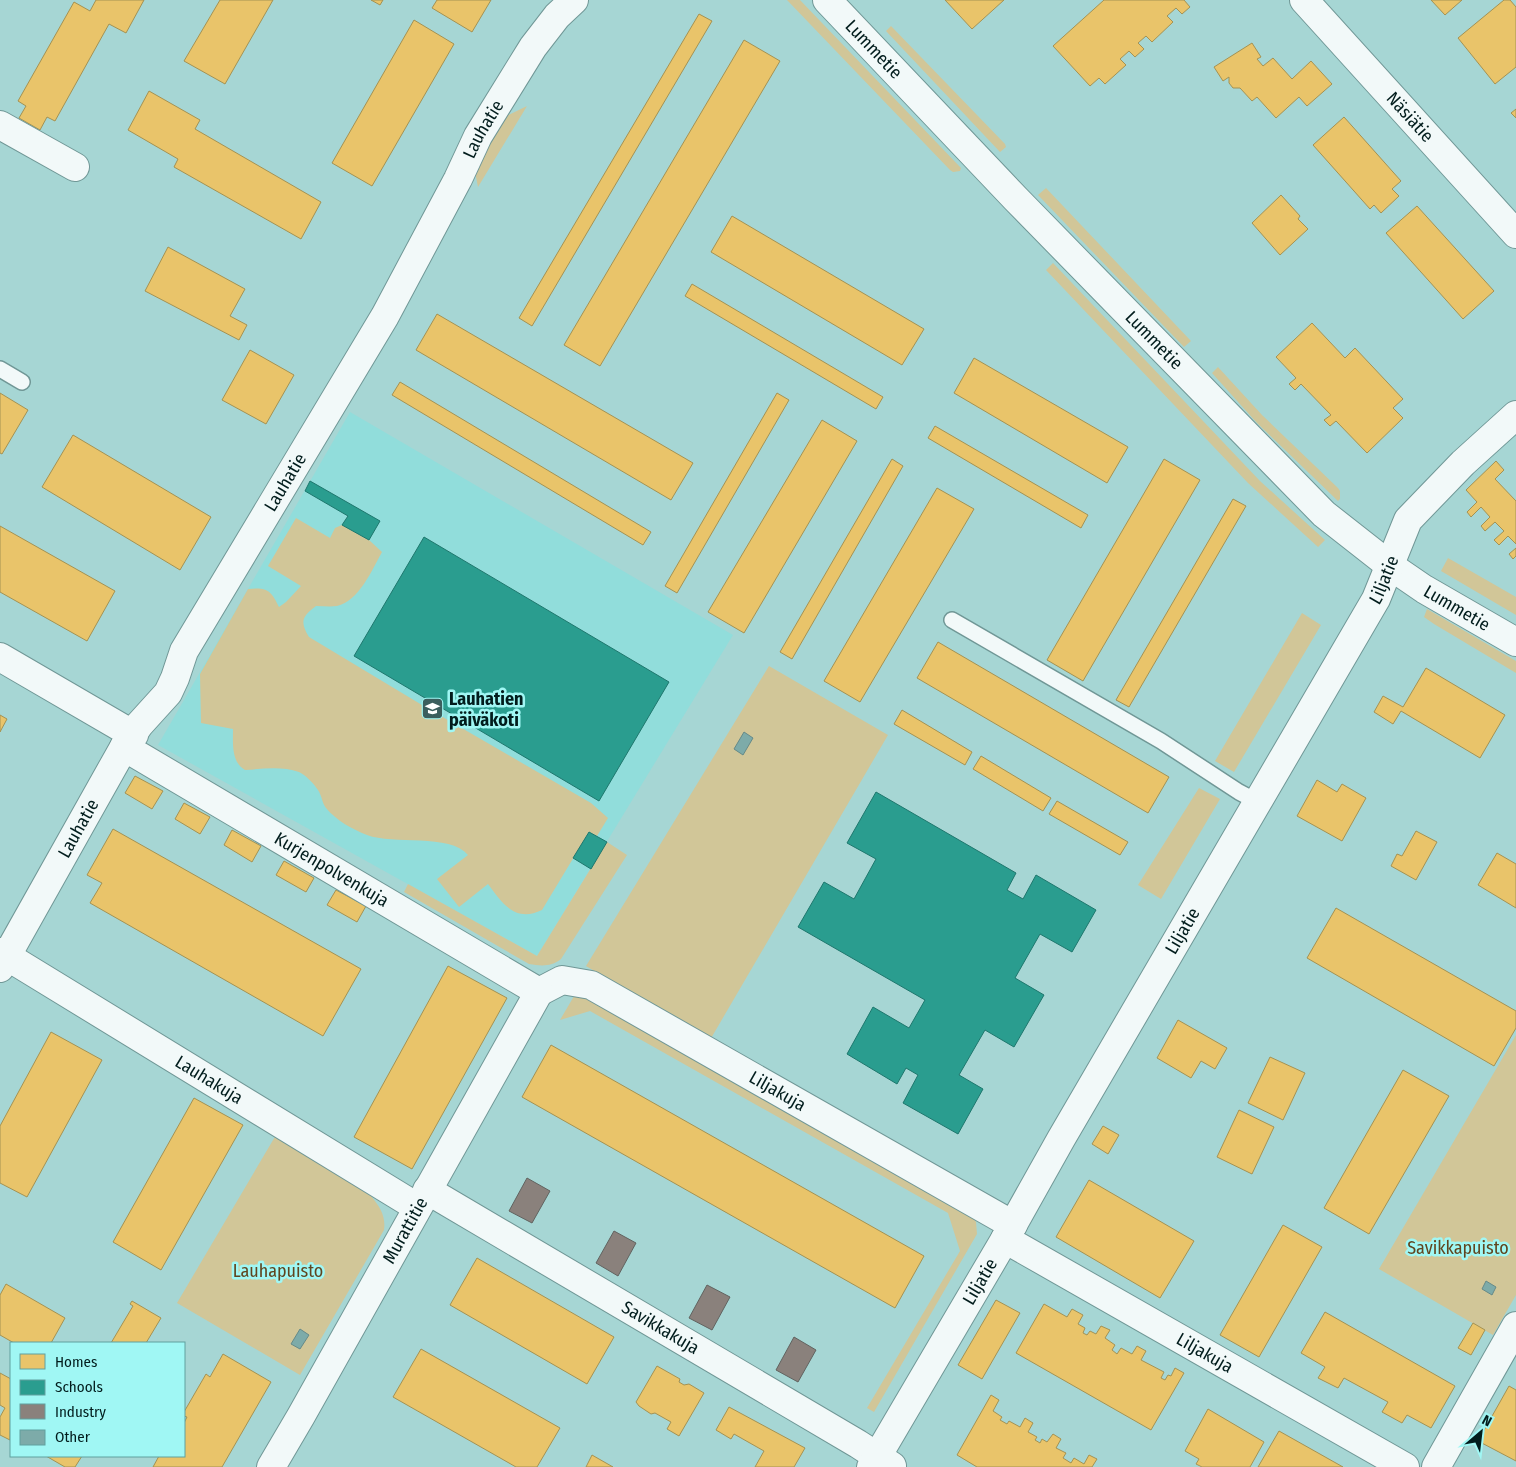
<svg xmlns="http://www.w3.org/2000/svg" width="1516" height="1467" viewBox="0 0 1516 1467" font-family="'Fira Sans Condensed',sans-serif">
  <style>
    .built { fill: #91dddb }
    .green { fill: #d1c698 }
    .homes { fill: #e9c46a; stroke: #a49253 }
    .schools { fill: #2a9d8f; stroke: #1e776d }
    .industry { fill: #8a817c; stroke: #616360 }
    .building { fill: #7daba9; stroke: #668a88 }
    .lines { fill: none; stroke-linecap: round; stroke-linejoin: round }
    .lane-casing { stroke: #709796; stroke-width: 18 }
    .street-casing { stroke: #709796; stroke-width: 30 }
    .lane { stroke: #f2f9f9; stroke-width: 15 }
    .street { stroke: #f2f9f9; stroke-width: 28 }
    .labels { text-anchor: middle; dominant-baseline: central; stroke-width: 5; stroke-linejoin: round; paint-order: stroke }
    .street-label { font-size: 18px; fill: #021d1d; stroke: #a0f7f4 }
    .poi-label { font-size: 18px; font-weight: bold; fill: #021d1d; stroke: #a0f7f4; text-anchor: start }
    .park-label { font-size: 18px; fill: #60451f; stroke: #a0f7f4 }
  </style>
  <rect width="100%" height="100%" fill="#a6d6d4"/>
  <!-- built -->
  <path class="built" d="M350,412L733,635L537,956L158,745Z"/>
  <!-- green -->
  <path class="green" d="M787,0H800L961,168L960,171L953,172L950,170Z
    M891,26L1005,144L1006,147L1000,152L886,31Z
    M527,106L478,187L473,162L496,121Z
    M1046,188L1191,341L1184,347L1038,195Z
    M1053,263L1260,481L1325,540L1318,547L1248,483L1046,270Z
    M1218,367L1262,415L1338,488L1340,491V499L1338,501L1257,423L1212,373Z
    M296,518L330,538L335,528L342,525L369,540L382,552C372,570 359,601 337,606C330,607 323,606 316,606C303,616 299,621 309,637L422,705L591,803L608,818L597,836L589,832L542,910C515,923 502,903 488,884L459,907L437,879L468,855C450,833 393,845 367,835C352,829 337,821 326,808C322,803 322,796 318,790C314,784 306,775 299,772C282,766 262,769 245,770C231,762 233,743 233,729L201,723L200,674L248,589C267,587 271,590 279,607L286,602L301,586L268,566Z
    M1448,558L1516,597V615L1441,571Z
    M1427,609L1516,661V673L1434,624L1424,617Z
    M1302,613L1321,625L1234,772L1215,761Z
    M769,666L888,735L710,1040L586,966Z
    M1199,788L1220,799L1161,899L1138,885Z
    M607,842L627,855L561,959C551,967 541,966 529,964L404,892L408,884L537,956Z
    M577,991L602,1000L973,1218L976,1222L977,1234L874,1412L867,1408L960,1251L948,1213L590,1011L560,1020Z
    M1516,1035V1295L1493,1335L1379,1269Z
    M276,1135L371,1196C380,1207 386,1216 384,1230L300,1375L177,1303Z"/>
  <!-- homes -->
  <path class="homes" d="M96,0H144L126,33L109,24L55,121L47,117L40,130L19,118L26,106L18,101L74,2L90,11Z
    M220,0H273L225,84L184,61Z
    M371,0H383L380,5Z
    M437,0H491L472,32L432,8Z
    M945,0H1004L972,29Z
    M1104,0H1184L1190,7L1182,14L1176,8L1167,16L1173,22L1152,42L1146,36L1138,43L1144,49L1135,57L1129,51L1120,59L1126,65L1105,84L1099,78L1090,86L1053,46Z
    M1431,0H1462L1445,15Z
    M1504,0H1510L1516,7V67L1495,84L1458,38Z
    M699,14L712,21L532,326L519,318Z
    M414,20L454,44L372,186L332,163Z
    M744,40L780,61L600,366L564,345Z
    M1252,43L1261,57L1257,59L1263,66L1273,58L1292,79L1311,61L1332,84L1307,106L1299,97L1276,118L1257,97L1252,101L1240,88H1233L1229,83V77L1223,81L1214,67Z
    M149,91L200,120L195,129L321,202L301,239L174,167L178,159L128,130Z
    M1516,109V118L1511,113Z
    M1344,117L1401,181L1392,189L1399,196L1381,213L1374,205L1370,209L1313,145Z
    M1281,195L1300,216L1298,219L1308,229L1280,255L1252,223Z
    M1417,206L1494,291L1463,319L1386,233Z
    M732,216L924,329L902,365L711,252Z
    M168,247L245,289L230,316L247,325L239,340L145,291Z
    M692,284L883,397L876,409L685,296Z
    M437,314L693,463L671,500L416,350Z
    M1312,323L1345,358L1355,348L1403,399L1393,408L1403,418L1367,453L1336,421L1330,426L1324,420L1331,415L1301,384L1295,390L1289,384L1296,378L1276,357Z
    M250,350L294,375L266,424L222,400Z
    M974,358L1128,447L1107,483L954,393Z
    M400,382L651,532L643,545L392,395Z
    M0,393L28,410L2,454L0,453Z
    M777,393L789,400L677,593L665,586Z
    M822,420L857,441L744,633L708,612Z
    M935,426L1088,515L1081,528L928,438Z
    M73,435L211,517L180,570L42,487Z
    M892,459L903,466L792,659L780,652Z
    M1164,459L1200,480L1083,681L1047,660Z
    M1496,461L1504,470L1495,479L1516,501V544L1508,536L1499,545L1494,540L1504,531L1495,522L1485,531L1481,526L1490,517L1481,507L1471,517L1467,512L1477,502L1466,490Z
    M937,488L974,509L860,702L824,681Z
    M1233,499L1246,506L1129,707L1116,700Z
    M0,526L115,591L87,641L0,592Z
    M1516,548V556L1513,559L1509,554Z
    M938,642L1169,777L1148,813L917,678Z
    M1426,668L1505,715L1480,758L1401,711L1393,724L1374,712L1383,696L1403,707Z
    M902,710L972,752L965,765L894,724Z
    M0,715L7,719L0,732Z
    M981,756L1051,798L1043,811L973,769Z
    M135,776L163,791L152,809L125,793Z
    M1317,780L1337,792L1342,784L1366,798L1342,841L1297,816Z
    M1057,801L1128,842L1120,855L1049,814Z
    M184,803L210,817L200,834L175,819Z
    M113,829L361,969L323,1036L90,903L102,883L87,875Z
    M232,830L261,846L252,862L224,845Z
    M1416,831L1437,842L1416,880L1391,866L1397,854L1402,856Z
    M1497,853L1516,864V908L1478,885Z
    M284,861L314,878L306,892L276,875Z
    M336,890L366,906L357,922L327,905Z
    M1336,908L1516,1011V1028L1494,1066L1307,958Z
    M448,966L507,998L412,1169L354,1137Z
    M1178,1020L1227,1048L1215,1069L1201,1061L1191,1078L1157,1058Z
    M51,1032L102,1060L27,1197L0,1183V1126Z
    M551,1045L924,1256L895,1308L522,1097Z
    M1270,1057L1305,1073L1283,1120L1248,1103Z
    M1403,1070L1449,1096L1369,1234L1324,1208Z
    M194,1098L243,1125L161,1270L113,1242Z
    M1239,1110L1274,1127L1252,1174L1217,1157Z
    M1103,1126L1119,1135L1108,1154L1092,1144Z
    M1089,1180L1194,1241L1160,1298L1056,1237Z
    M1283,1225L1322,1247L1259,1357L1220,1335Z
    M477,1258L614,1337L587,1384L450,1305Z
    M6,1284L65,1318L51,1343H14L0,1335V1295Z
    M996,1300L1020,1313L982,1379L958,1365Z
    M132,1301L161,1318L146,1343H111L133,1306L130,1304Z
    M1044,1304L1067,1317L1072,1309L1083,1315L1078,1324L1085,1328L1083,1333L1087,1335L1090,1331L1096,1334L1101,1326L1110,1330L1105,1338L1115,1345L1112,1350L1117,1354L1121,1348L1132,1354L1137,1346L1146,1351L1141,1360L1164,1372L1161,1378L1165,1380L1168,1375L1171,1376L1175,1368L1184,1373L1151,1430L1016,1353Z
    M1325,1312L1455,1386L1431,1428L1407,1415L1402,1423L1382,1412L1388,1402L1344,1378L1338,1388L1318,1378L1325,1367L1301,1353Z
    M1473,1323L1485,1330L1471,1355L1458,1348Z
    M421,1349L560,1428L537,1467H516L393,1397Z
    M223,1354L271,1382L222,1467H153L159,1456H184V1423L187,1417L184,1416V1412L206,1374L210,1377Z
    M657,1366L680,1379L679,1382L684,1385L689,1384L704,1393L679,1436L667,1429L671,1422L655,1413L651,1414L639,1406L636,1402Z
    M0,1373L11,1379L10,1440L0,1435V1417L5,1408L0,1405Z
    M1509,1386L1516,1390V1461L1478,1441Z
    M991,1395L999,1400L993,1411L1002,1417L1000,1420L1007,1424L1009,1421L1020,1427L1025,1418L1033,1423L1028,1432L1037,1437L1035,1440L1040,1443L1042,1439L1047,1442L1053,1434L1061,1439L1056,1448L1066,1453L1063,1458L1071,1463L1074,1458L1084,1464L1089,1455L1097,1459L1092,1467H977L957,1455Z
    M729,1407L805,1448L794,1467H755L764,1451L734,1434L731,1439L716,1430Z
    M1208,1409L1264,1442L1250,1467H1202L1196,1464L1199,1459L1185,1451Z
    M1279,1431L1343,1467H1258Z
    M592,1455L613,1467H586Z
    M46,1456H82L75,1467H65Z"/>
  <!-- schools -->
  <path class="schools" d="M310,481L380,521L369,540L342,525L348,516L305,491Z
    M424,537L669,682L599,801L354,656Z
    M876,792L1016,873L1007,890L1023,899L1036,875L1096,910L1072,952L1040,934L1015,978L1044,995L1014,1047L985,1030L959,1075L983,1089L958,1134L903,1103L918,1075L906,1068L897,1084L847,1054L873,1007L909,1028L925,1000L798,927L824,882L854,899L876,859L847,843Z
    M589,832L607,842L591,869L573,858Z"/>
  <!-- industry -->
  <path class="industry" d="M527,1178L550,1191L532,1223L509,1211Z
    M614,1231L636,1243L618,1276L596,1263Z
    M707,1285L730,1297L712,1330L689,1318Z
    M794,1337L816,1350L798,1382L776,1370Z"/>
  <!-- building -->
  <path class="building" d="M744,732L753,738L743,755L734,749Z
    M1486,1281L1496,1287L1492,1295L1482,1289Z
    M300,1329L309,1335L300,1349L291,1344Z"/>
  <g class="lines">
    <defs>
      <path id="lane" d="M0,369L22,382
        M952,620L1161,741L1239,792L1258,802"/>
      <g id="street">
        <path id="s1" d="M827,0L1016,199L1324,514L1389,565L1424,589L1516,642"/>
        <path id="s2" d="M1304,0L1516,234"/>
        <path d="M0,125L75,167"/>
        <path d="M0,657L134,735"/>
        <path id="s3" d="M124,747L539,992"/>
        <path id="s4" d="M0,952L417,1207"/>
        <path id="s5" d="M0,968L124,747L139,725L168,693L175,678L184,651L385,316L458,179L478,136L533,47L557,16L574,0"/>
        <path id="s6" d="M539,992L562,980L591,985L1013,1225"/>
        <path id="s7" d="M427,1190L858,1444L892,1466"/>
        <path id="s8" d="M1005,1239L1405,1467"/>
        <path id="s9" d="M271,1467L301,1416L539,992"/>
        <path id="s10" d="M871,1467L1005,1239L1061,1139L1376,599L1408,520L1463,463L1516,415"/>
        <path d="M1436,1467L1516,1326"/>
      </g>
    </defs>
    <!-- lane casing -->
    <use href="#lane" class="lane-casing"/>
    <!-- street casing -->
    <use href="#street" class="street-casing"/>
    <!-- lane -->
    <use href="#lane" class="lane"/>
    <!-- street -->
    <use href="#street" class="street"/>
  </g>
  <!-- icons -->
  <defs>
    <symbol id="school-square" viewBox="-11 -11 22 22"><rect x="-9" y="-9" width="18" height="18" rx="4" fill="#3b5e5d" stroke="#a0f7f4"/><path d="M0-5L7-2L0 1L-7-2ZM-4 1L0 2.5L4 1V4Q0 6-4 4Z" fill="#fff"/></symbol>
  </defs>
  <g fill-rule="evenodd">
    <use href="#school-square" x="420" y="696" width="25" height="25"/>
  </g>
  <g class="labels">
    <!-- street labels -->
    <g class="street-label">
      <text stroke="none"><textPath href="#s1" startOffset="68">Lummetie</textPath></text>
      <text stroke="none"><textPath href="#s2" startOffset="158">Näsiätie</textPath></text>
      <text stroke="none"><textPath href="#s5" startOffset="970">Lauhatie</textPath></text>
      <text stroke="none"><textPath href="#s1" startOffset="472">Lummetie</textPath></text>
      <text stroke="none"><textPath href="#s5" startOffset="565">Lauhatie</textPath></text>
      <text stroke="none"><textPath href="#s10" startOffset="1025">Liljatie</textPath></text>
      <text stroke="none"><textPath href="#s1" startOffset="878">Lummetie</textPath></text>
      <text stroke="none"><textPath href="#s5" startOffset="160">Lauhatie</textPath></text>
      <text stroke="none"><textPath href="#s3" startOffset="241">Kurjenpolvenkuja</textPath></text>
      <text stroke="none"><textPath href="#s10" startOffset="620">Liljatie</textPath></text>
      <text stroke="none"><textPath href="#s4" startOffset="245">Lauhakuja</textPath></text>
      <text stroke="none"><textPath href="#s6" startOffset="270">Liljakuja</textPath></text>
      <text stroke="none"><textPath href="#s9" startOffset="272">Murattitie</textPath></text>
      <text stroke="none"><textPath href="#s10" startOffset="215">Liljatie</textPath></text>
      <text stroke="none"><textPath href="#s7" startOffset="271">Savikkakuja</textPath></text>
      <text stroke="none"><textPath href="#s8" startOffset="230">Liljakuja</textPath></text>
    </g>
    <!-- poi labels -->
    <g class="poi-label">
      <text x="449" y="699">Lauhatien<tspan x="449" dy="21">päiväkoti</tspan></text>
    </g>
    <!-- park labels -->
    <g class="park-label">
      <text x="1458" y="1248">Savikkapuisto</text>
      <text x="278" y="1271">Lauhapuisto</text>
    </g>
  </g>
  <!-- legend -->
  <rect x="10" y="1342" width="175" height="115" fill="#a0f7f4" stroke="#61a09e"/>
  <rect x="20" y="1354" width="25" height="15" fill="#e9c46a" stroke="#61a09e"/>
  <text x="55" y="1367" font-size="15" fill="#021d1d">Homes</text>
  <rect x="20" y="1380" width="25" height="15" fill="#2a9d8f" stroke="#61a09e"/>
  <text x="55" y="1392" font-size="15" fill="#021d1d">Schools</text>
  <rect x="20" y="1404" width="25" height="15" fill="#8a817c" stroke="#61a09e"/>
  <text x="55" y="1417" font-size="15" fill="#021d1d">Industry</text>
  <rect x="20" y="1430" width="25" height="15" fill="#7daba9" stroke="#61a09e"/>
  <text x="55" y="1442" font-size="15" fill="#021d1d">Other</text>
  <!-- north arrow -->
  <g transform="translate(1481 1432) rotate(28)" stroke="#a0f7f4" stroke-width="4" paint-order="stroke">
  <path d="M0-4L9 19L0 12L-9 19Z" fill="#021d1d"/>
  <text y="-8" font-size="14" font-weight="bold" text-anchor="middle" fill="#021d1d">N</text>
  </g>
</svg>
